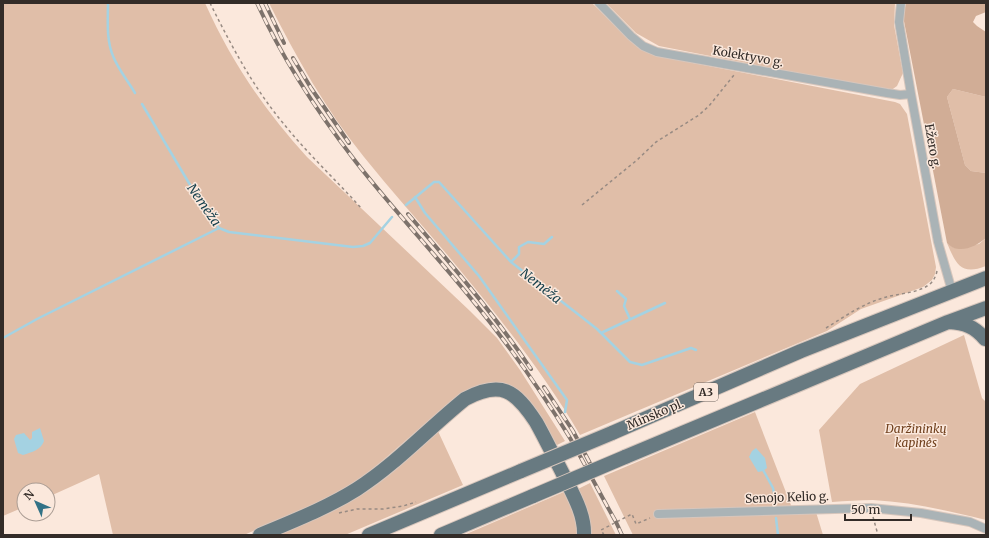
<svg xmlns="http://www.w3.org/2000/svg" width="989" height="538" viewBox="0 0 989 538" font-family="Merriweather,serif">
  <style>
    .green { fill: #e0bea8 }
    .forest { fill: #d1ad96 }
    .water { fill: #a4d2e2 }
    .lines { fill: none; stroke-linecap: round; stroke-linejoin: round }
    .stream { stroke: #a4d2e2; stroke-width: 2.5 }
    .minor-casing { stroke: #d7c6bc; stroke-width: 10 }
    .trunk-casing { stroke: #d7c6bc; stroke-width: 16 }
    .path { stroke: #988b83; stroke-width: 1.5; stroke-dasharray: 3 3; stroke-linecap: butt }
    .minor { stroke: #aab3b6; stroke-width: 8 }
    .trunk { stroke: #687a81; stroke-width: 14 }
    .rail-casing { stroke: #7d726b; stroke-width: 4 }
    .rail { stroke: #fbe8dc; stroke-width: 2.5; stroke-dasharray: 8; stroke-linecap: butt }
    .trunk-bridge-casing { stroke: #d7c6bc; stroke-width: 16; stroke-linecap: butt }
    .trunk-bridge { stroke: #687a81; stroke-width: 14 }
    .labels { text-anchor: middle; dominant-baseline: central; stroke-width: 3; stroke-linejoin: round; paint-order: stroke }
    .shield { fill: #fbe8dc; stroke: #6f645e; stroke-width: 1 }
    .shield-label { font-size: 11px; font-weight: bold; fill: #332c28 }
    .street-label { font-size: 12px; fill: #332c28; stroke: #fbe8dc }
    .park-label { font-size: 12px; font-style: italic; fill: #70401d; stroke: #fbe8dc }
    .water-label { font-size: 13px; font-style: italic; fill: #18414d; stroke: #fbe8dc }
  </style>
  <rect width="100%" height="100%" fill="#fbe8dc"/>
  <!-- green -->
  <path class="green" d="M3,3H205C231,61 264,110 307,157L470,311L497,338L520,370L565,441L555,446L536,411L487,384L472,388L456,397L382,461L362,477L341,490L316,504L244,535H113L99,474L48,497V490H24V507L3,516Z
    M269,3H592L629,40L640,49L662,57L895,102L900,104L907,114L936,267L935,274L932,280L923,287L861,309L827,331L580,435C550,384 511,332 473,286C438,242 399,201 364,157C326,110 296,57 269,3Z
    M606,3H895L894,25L903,73L897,86L890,91L659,46L636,33Z
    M953,89L986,97V173L971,171L965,165L947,97Z
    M986,238V266C961,276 956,264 947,243L954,248L979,244Z
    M964,335L982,398L986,402V520C949,511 911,502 873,500C859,500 846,501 832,502L819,430L860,384Z
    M755,412L794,513L816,512L823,535H633L604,476Z
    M437,429L463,485L345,535H275Z
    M590,483L616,535H589L576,490Z
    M566,491L576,514L578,535H464Z"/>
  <!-- forest -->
  <path class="forest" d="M906,3H986V12L976,16L973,22L977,26L986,32V97L953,89L947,97L965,165L971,171L986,173V238C979,244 968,250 959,249C954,249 950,246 947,243L903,16Z"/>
  <!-- water -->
  <path class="water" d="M40,428L44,441C41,450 32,452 23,455L18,453L14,439L16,435L24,433L30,440L32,438V432Z
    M756,448L765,458L767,468L763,471L758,472L749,457L752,451Z"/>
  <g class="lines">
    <!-- stream -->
    <path class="stream" d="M108,3C108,20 106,39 113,56C118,69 128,81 135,93
      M142,104L205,210L219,228L229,232L353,247L363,246L370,243L392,217
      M415,197L425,213L479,276L567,400L565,412
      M406,205L434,182H439L511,262L597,329L630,362L642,365L691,348L696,350
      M511,262L519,254V247L528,242L544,244L552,237
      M617,291L626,299L624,306L630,319
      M601,333L665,303
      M3,338L37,319L219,228
      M762,468L773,488L776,502
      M776,518L778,535"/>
    <defs>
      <path id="minor" d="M599,3L631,36L643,46L657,52L887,93L900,95L911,94
        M901,3L899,22L911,94L938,242L952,291
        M658,514L871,508L921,513L970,522L986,529"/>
      <path id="trunk" d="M949,322C965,323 975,327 985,339
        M612,433L801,351L986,278
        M625,457L948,322L986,308
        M260,535C293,521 327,508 357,489C396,464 429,428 465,399C501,380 515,390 536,422C545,438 553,455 562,472C571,491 585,513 584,535
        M369,535L521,471
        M441,535L533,496"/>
    </defs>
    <!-- minor casing -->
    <use href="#minor" class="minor-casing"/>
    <!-- trunk casing -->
    <use href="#trunk" class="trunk-casing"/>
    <!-- path -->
    <path class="path" d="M210,3C231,45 253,87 283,123C307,153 336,180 362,209
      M582,205L637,160L656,142L699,115L709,106L734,75
      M826,328C844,317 862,304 883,298C898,293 917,294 930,284C934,280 936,276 937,271
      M339,513L357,509H383L403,506L416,502
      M873,517L878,535
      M604,535L601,530L632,514L636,524L650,518"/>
    <!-- minor -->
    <use href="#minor" class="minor"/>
    <!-- trunk -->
    <use href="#trunk" class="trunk"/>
    <defs>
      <path id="rail" d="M257,3C283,60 318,113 356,162C392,208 432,251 469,296C506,341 540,389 570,438C586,466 600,494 616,522L622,535
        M265,3L284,43
        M293,58L311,88L349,143
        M408,214C451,264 494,314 531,369
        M544,387L573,431L593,469"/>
    </defs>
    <!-- rail casing -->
    <use href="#rail" class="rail-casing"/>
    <!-- rail -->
    <use href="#rail" class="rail"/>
    <defs>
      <path id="trunk-bridge" d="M521,471L612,433
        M533,496L625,457"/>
    </defs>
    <!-- trunk-bridge casing -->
    <use href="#trunk-bridge" class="trunk-bridge-casing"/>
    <!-- trunk-bridge -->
    <use href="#trunk-bridge" class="trunk-bridge"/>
  </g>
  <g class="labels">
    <!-- shield labels -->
    <rect class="shield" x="694" y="383" width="24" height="18" rx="3"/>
    <g class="shield-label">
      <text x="706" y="392">A3</text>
    </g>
    <!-- street labels -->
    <g class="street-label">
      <text transform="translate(748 56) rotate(10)">Kolektyvo g.</text>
      <text transform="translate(933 146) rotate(80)">Ežero g.</text>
      <text transform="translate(655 414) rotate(-23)">Minsko pl.</text>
      <text transform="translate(787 497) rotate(-2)">Senojo Kelio g.</text>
    </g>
    <!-- park labels -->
    <g class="park-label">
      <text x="916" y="428">Daržininkų<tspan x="916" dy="14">kapinės</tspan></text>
    </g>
    <!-- water labels -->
    <g class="water-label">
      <text transform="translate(204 205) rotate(55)">Nemėža</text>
      <text transform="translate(541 286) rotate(38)">Nemėža</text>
    </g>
  </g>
  <!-- border -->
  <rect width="989" height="538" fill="none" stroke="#332c28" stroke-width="8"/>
  <!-- north arrow -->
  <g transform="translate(36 502) rotate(315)"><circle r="19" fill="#fbe8dc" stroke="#ab9d94"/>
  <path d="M0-3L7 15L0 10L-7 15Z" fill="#327286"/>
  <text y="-6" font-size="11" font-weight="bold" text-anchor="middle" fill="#332c28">N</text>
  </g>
  <!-- scale -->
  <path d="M845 514v6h66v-6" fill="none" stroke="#332c28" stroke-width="2"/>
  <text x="851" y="514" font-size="12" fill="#332c28" stroke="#fbe8dc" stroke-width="3" paint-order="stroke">50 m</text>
</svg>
